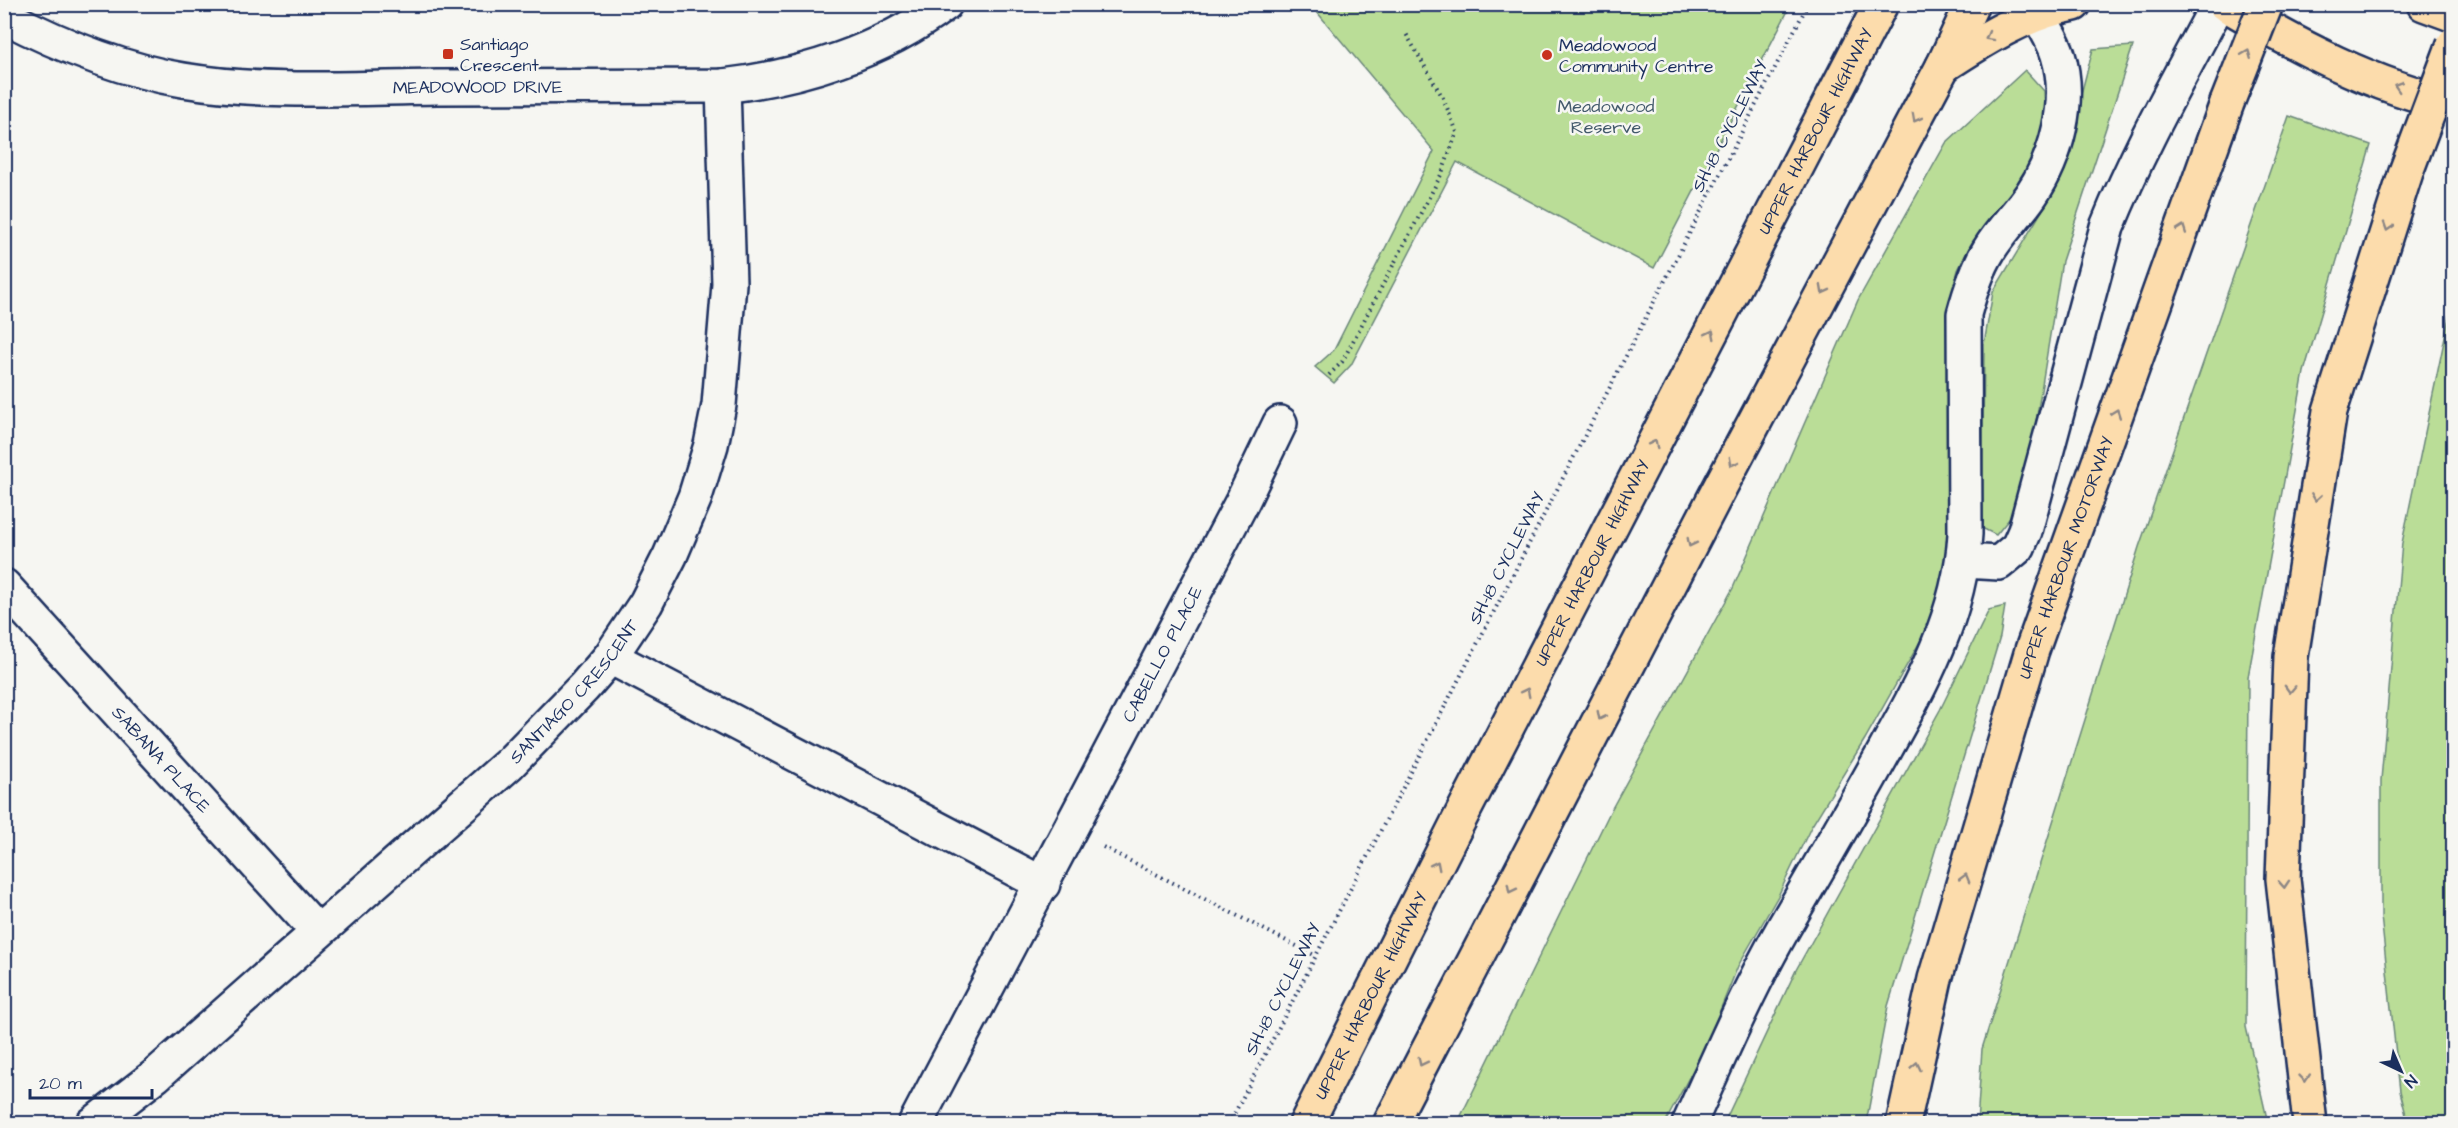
<svg xmlns="http://www.w3.org/2000/svg" width="2458" height="1128" viewBox="0 0 2458 1128" font-family="'Architects Daughter',sans-serif">
  <style>
    .green { fill: #badd97; stroke: #6a867a; stroke-width: 1.5 }
    .lines { fill: none; stroke-linecap: round; stroke-linejoin: round }
    .minor-casing { stroke: #1b2f5e; stroke-width: 38 }
    .major-casing { stroke: #1b2f5e; stroke-width: 38 }
    .highway-casing { stroke: #1b2f5e; stroke-width: 38 }
    .path { stroke: #1b2f5e; stroke-width: 4; stroke-dasharray: 1.5 4.5; stroke-linecap: butt }
    .minor { stroke: #f6f6f2; stroke-width: 33 }
    .major { stroke: #fcdcac; stroke-width: 33 }
    .highway { stroke: #fcdcac; stroke-width: 33 }
    .highway-bridge-casing { stroke: #1b2f5e; stroke-width: 38; stroke-linecap: butt }
    .highway-bridge { stroke: #fcdcac; stroke-width: 33 }
    .oneway { stroke: #8c8685 }
    .poi-dot { fill: #c8321e; stroke: #f6f6f2; stroke-width: 2 }
    .labels { text-anchor: middle; dominant-baseline: central; stroke-width: 5; stroke-linejoin: round; paint-order: stroke }
    .poi-label { font-size: 18px; fill: #1b2f5e; stroke: #f6f6f2; text-anchor: start }
    .street-label { font-size: 18px; fill: #1b2f5e; stroke: #f6f6f2 }
    .park-label { font-size: 18px; fill: #435a6c; stroke: #f6f6f2 }
  </style>
  <rect width="100%" height="100%" fill="#f6f6f2"/>
  <filter id="ink" filterUnits="userSpaceOnUse"><feTurbulence type="fractalNoise" baseFrequency=".0167" numOctaves="2"/><feDisplacementMap in="SourceGraphic" scale="12" xChannelSelector="R" yChannelSelector="G"/><feConvolveMatrix kernelMatrix="1 2 1 2 8 2 1 2 1" color-interpolation-filters="sRGB"/></filter>
  <g filter="url(#ink)">
    <!-- green -->
    <path class="green" d="M1311,5H1791L1654,268L1457,162L1351,365L1334,383L1315,367L1334,350L1434,151Z
      M2133,46L2062,261L2023,502L1996,535L1982,528L1984,344L1993,292L2042,211L2067,147L2093,49Z
      M2025,70L2044,91L2046,128L2025,185L1996,212L1969,248L1958,270L1952,294L1953,552L1939,608L1865,739L1811,827L1778,896L1738,966L1706,1045L1665,1123L1457,1124L1610,812L1733,588L1858,300L1946,143Z
      M2289,116L2371,145L2304,372L2248,677L2246,1027L2268,1123H1977L1982,1049L2139,547Z
      M2453,298V1123H2408L2400,1091L2381,916V780L2402,543Z
      M2005,606L2000,637L1888,1006L1866,1123H1724L1796,970L1940,710L1989,610Z"/>
    <g class="lines">
      <defs>
        <g id="minor">
          <path id="s1" d="M4,16C60,45 122,70 183,80C267,94 353,88 437,87C532,87 628,86 723,86C801,77 881,52 945,4"/>
          <path d="M1964,561L1999,563L2018,547L2025,531L2107,227C2138,150 2179,78 2218,4"/>
          <path id="s2" d="M4,586L318,932"/>
          <path d="M610,657L1043,884"/>
          <path id="s3" d="M93,1124L155,1076L509,764L584,687L610,657L646,603L670,556L695,497L711,445L719,405L729,284L723,86"/>
          <path id="s4" d="M915,1124L1242,502L1280,423"/>
          <path d="M1689,1124C1719,1057 1748,990 1784,927C1816,872 1848,817 1879,761C1919,689 1960,619 1965,534L1964,314C1970,292 1977,269 1989,250C2001,230 2018,214 2031,195C2057,157 2072,100 2058,55C2054,41 2044,27 2038,14"/>
        </g>
        <g id="major">
          <path d="M2225,4C2296,45 2373,87 2454,104"/>
          <path d="M2424,4L2454,15"/>
          <path d="M1943,66C1984,39 2025,13 2074,4"/>
          <path id="s5" d="M1306,1124L1457,824L1881,4"/>
          <path d="M1390,1124L1718,491L1943,66L1972,4"/>
        </g>
        <g id="highway">
          <path id="s6" d="M1903,1124L1935,979L2032,650L2227,103"/>
          <path d="M2310,1124L2283,879L2291,657L2330,411L2406,172"/>
        </g>
      </defs>
      <!-- minor casing -->
      <use href="#minor" class="minor-casing"/>
      <!-- major casing -->
      <use href="#major" class="major-casing"/>
      <!-- highway casing -->
      <use href="#highway" class="highway-casing"/>
      <!-- path -->
      <path class="path" d="M1329,375L1342,362L1442,173L1457,132L1443,98L1405,32
        M1103,847L1316,956
        M1229,1124L1808,4"/>
      <!-- minor -->
      <use href="#minor" class="minor"/>
      <!-- major -->
      <use href="#major" class="major"/>
      <!-- highway -->
      <use href="#highway" class="highway"/>
      <defs>
        <path id="highway-bridge" d="M2227,103L2266,4
          M2406,172L2454,44"/>
      </defs>
      <!-- highway-bridge casing -->
      <use href="#highway-bridge" class="highway-bridge-casing"/>
      <!-- highway-bridge -->
      <use href="#highway-bridge" class="highway-bridge"/>
    </g>
    <!-- one-way arrows -->
    <defs><path id="oneway-chevron" d="M-2-3.5L2.5 0L-2 3.5" fill="none" stroke-width="1.6" stroke-linecap="round" stroke-linejoin="round" transform="scale(1.5)"/></defs>
    <g class="oneway">
      <use href="#oneway-chevron" transform="translate(1989 37) rotate(151)"/>
      <use href="#oneway-chevron" transform="translate(2247 54) rotate(-68)"/>
      <use href="#oneway-chevron" transform="translate(2398 86) rotate(-162)"/>
      <use href="#oneway-chevron" transform="translate(1916 118) rotate(118)"/>
      <use href="#oneway-chevron" transform="translate(2388 227) rotate(108)"/>
      <use href="#oneway-chevron" transform="translate(2182 229) rotate(-70)"/>
      <use href="#oneway-chevron" transform="translate(1824 290) rotate(118)"/>
      <use href="#oneway-chevron" transform="translate(1711 334) rotate(-63)"/>
      <use href="#oneway-chevron" transform="translate(2116 413) rotate(-70)"/>
      <use href="#oneway-chevron" transform="translate(1654 444) rotate(-63)"/>
      <use href="#oneway-chevron" transform="translate(1733 462) rotate(118)"/>
      <use href="#oneway-chevron" transform="translate(2316 497) rotate(99)"/>
      <use href="#oneway-chevron" transform="translate(1691 543) rotate(117)"/>
      <use href="#oneway-chevron" transform="translate(2290 689) rotate(92)"/>
      <use href="#oneway-chevron" transform="translate(1526 692) rotate(-63)"/>
      <use href="#oneway-chevron" transform="translate(1601 716) rotate(117)"/>
      <use href="#oneway-chevron" transform="translate(1436 865) rotate(-63)"/>
      <use href="#oneway-chevron" transform="translate(1965 878) rotate(-74)"/>
      <use href="#oneway-chevron" transform="translate(2284 884) rotate(86)"/>
      <use href="#oneway-chevron" transform="translate(1511 889) rotate(117)"/>
      <use href="#oneway-chevron" transform="translate(1422 1062) rotate(117)"/>
      <use href="#oneway-chevron" transform="translate(1916 1066) rotate(-78)"/>
      <use href="#oneway-chevron" transform="translate(2305 1078) rotate(84)"/>
    </g>
  </g>
  <!-- markers -->
  <g class="poi-dot">
    <rect x="442" y="48" width="12" height="12" rx="3"/>
    <circle cx="1547" cy="55" r="6"/>
  </g>
  <g class="labels">
    <!-- poi labels -->
    <g class="poi-label">
      <text x="460" y="44">Santiago<tspan x="460" dy="21">Crescent</tspan></text>
      <text x="1559" y="45">Meadowood<tspan x="1559" dy="21">Community Centre</tspan></text>
    </g>
    <!-- street labels -->
    <g class="street-label">
      <text stroke="none"><textPath href="#s1" startOffset="486">MEADOWOOD DRIVE</textPath></text>
      <text transform="translate(1730 126) rotate(-63)">SH-18 CYCLEWAY</text>
      <text stroke="none"><textPath href="#s5" startOffset="1116">UPPER HARBOUR HIGHWAY</textPath></text>
      <text transform="translate(1507 558) rotate(-63)">SH-18 CYCLEWAY</text>
      <text stroke="none"><textPath href="#s6" startOffset="590">UPPER HARBOUR MOTORWAY</textPath></text>
      <text stroke="none"><textPath href="#s5" startOffset="630">UPPER HARBOUR HIGHWAY</textPath></text>
      <text stroke="none"><textPath href="#s4" startOffset="531">CABELLO PLACE</textPath></text>
      <text stroke="none"><textPath href="#s3" startOffset="648">SANTIAGO CRESCENT</textPath></text>
      <text stroke="none"><textPath href="#s2" startOffset="234">SABANA PLACE</textPath></text>
      <text transform="translate(1283 989) rotate(-63)">SH-18 CYCLEWAY</text>
      <text stroke="none"><textPath href="#s5" startOffset="144">UPPER HARBOUR HIGHWAY</textPath></text>
    </g>
    <!-- park labels -->
    <g class="park-label">
      <text x="1606" y="106">Meadowood<tspan x="1606" dy="21">Reserve</tspan></text>
    </g>
  </g>
  <!-- margin -->
  <rect width="2458" height="1128" fill="none" stroke="#f6f6f2" stroke-width="24"/>
  <rect x="12" y="12" width="2434" height="1104" fill="none" stroke="#1b2f5e" stroke-width="2" filter="url(#ink)"/>
  <!-- north arrow -->
  <g transform="translate(2401 1071) rotate(136)" stroke="#f6f6f2" stroke-width="4.5" paint-order="stroke">
  <path d="M0-4.5L10 22L0 15L-10 22Z" fill="#1b2f5e"/>
  <text y="-9" font-size="16" font-weight="bold" text-anchor="middle" fill="#1b2f5e">N</text>
  </g>
  <!-- scale -->
  <path d="M30 1089v9h122v-9" fill="none" stroke="#1b2f5e" stroke-width="3"/>
  <text x="39" y="1089" font-size="18" fill="#1b2f5e" stroke="#f6f6f2" stroke-width="4.5" paint-order="stroke">20 m</text>
</svg>
